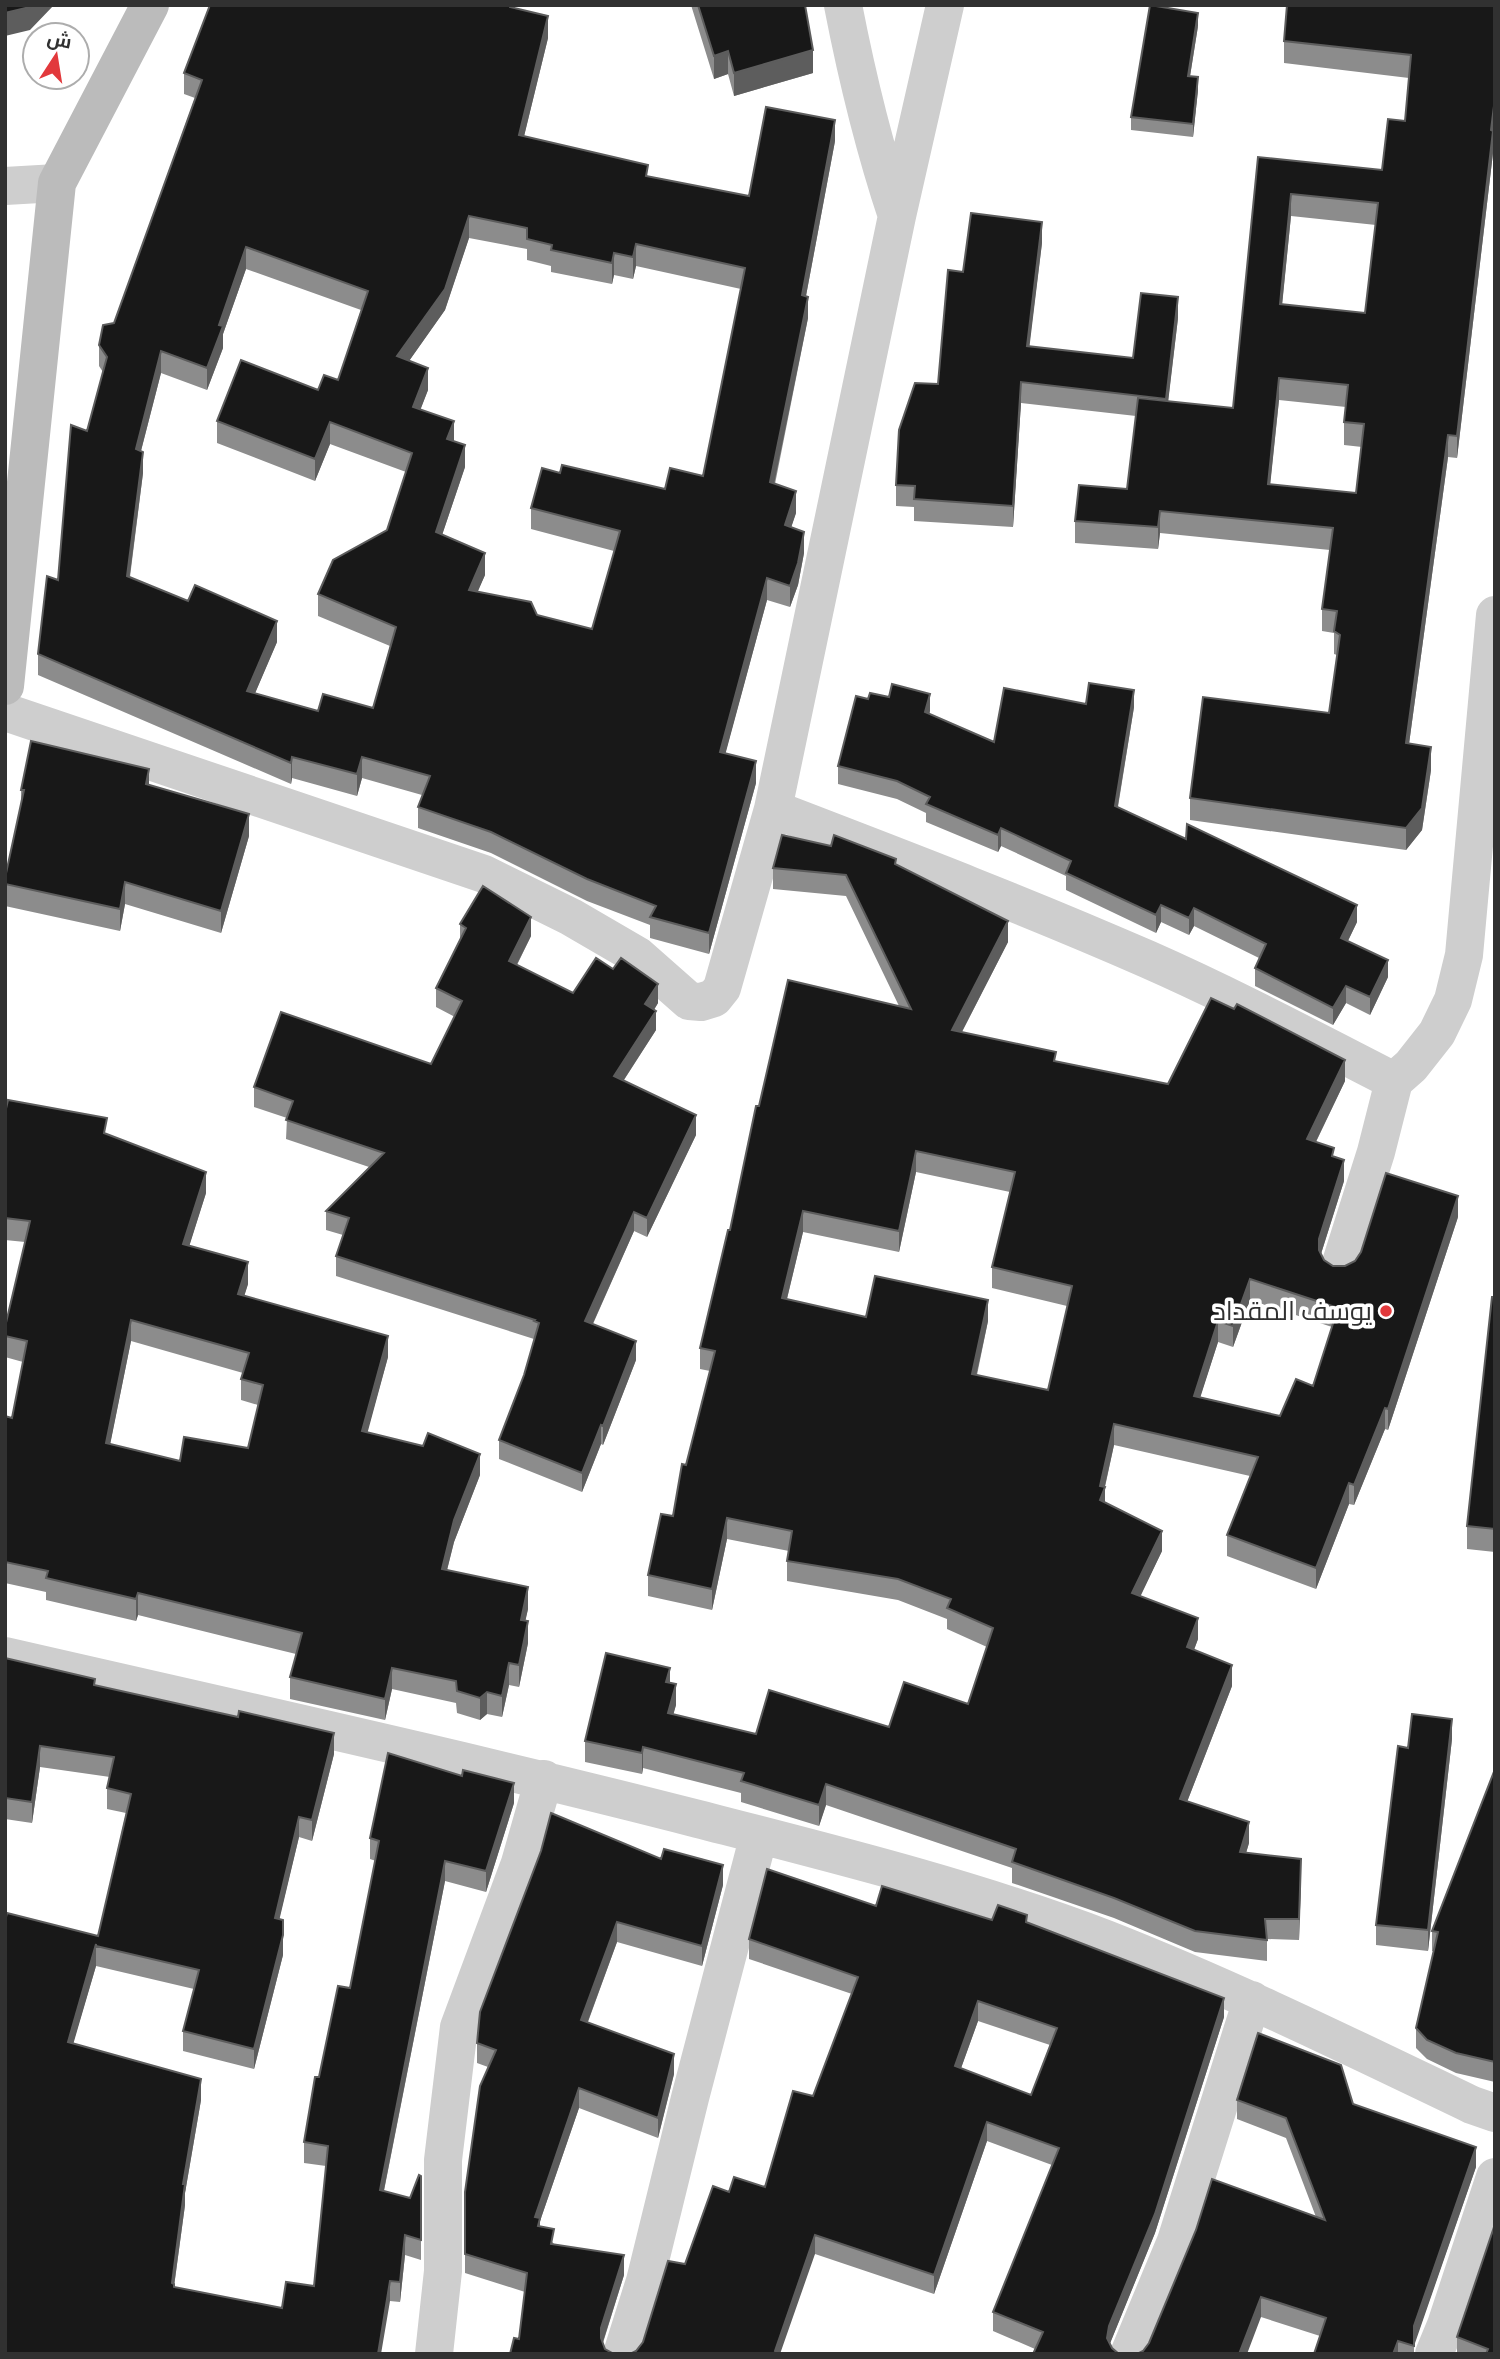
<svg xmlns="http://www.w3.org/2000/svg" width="1500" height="2359" viewBox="0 0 1500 2359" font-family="Karla,Cairo,sans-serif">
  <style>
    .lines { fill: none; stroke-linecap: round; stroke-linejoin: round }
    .street { stroke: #cecece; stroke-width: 38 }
    .secondary { stroke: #bbb; stroke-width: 38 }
    .wall { fill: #8c8c8c; fill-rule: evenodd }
    .shaded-wall { fill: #5d5d5d }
    .building { fill: #181818; stroke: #5d5d5d; stroke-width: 2; fill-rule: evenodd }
    .poi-dot { fill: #e2393c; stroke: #fff; stroke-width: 2.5 }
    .labels { text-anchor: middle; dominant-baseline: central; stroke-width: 7; stroke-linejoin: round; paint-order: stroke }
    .poi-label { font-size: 26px; fill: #313131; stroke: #fff; text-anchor: end }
  </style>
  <rect width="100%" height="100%" fill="#fff"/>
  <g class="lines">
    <!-- street -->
    <path class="street" d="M843,5C857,77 874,147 897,216
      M5,186L57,183
      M5,712L484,874L571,917L638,956L689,1001L701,1002L714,998L722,988L773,809L897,216L945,5
      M773,809C898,857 1024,905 1147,959C1231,996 1312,1039 1394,1081
      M1340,1266L1376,1152L1394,1081L1411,1066L1437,1033L1453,1000L1464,955L1495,615
      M5,1656C236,1709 468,1760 698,1819C834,1854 975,1889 1106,1939C1231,1988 1351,2047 1472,2105L1495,2113
      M434,2354L443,2271V2160L459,2027L520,1863L544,1779
      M622,2354L645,2281L690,2098L759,1835
      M1129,2354L1176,2241L1252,2000
      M1434,2354L1446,2325L1495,2177"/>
    <!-- secondary -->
    <path class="secondary" d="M5,686L57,183L150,5"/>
  </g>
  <!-- wall -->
  <path class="wall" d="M691,5H805L813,73L734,96L728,74L714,79Z
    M1495,5L1493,153L1457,458L1448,457L1409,744L1431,770L1422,830L1406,850L1190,820V798L1329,713L1337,655L1334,654V633L1322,631V609L1330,550L1160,533L1158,549L1075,543V521L1127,489L1136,416L1021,403L1013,527L914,521V507L896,506V485L938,384L963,272L1042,243L1029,346L1133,358L1178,318L1168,401L1233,408L1258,157L1382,170L1405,121L1409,78L1284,63V41ZM1291,216L1376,225L1365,313L1282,304ZM1279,400L1346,407L1344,422V445L1362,447L1356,493L1270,484Z
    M514,8L548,38L524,136L648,176L749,196L835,141L806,296L808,318L775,484L796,513L791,527L804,553L798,585L790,607L767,600L725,754L756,783L709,954L650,938V925L587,901L491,853L418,828V807L422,795L362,778L357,796L292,778L291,784L38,675V654L58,580L87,431L103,372L99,366V345L114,323L195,98L184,94V73ZM469,238L527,249V260L551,266V272L612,284L614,275L633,279L636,266L741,289L703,476L665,489L560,473L531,508V529L614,551L592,629L537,615L477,592L485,575L442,535L465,467L454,441L420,410L428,390L409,361L445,310ZM246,269L361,310L338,380L318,390L217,421V443L315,481L330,444L406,472L387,530L318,594V616L390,646L373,708L318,711L255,693L277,642L130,577L143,473L141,451L161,373L207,390L223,348V334Z
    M1198,26L1190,76L1198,90L1193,137L1131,130V117Z
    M1086,704L1134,707L1118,807L1357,922L1348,941L1388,977L1370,1015L1346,1003L1333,1025L1255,986V968L1259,958L1194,926L1189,935L1161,922L1156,933L1066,890V876L1001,846L998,852L926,822V813L897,799L838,784V766L930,711L929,714L994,742Z
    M149,785L249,836L221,933L125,904L120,931L5,906V878L21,804V790Z
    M896,864L1008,942L962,1032L1056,1061L1168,1084L1345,1081L1316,1142L1334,1157L1344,1181L1321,1254L1324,1260L1333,1266H1345L1458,1217L1388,1430L1385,1429L1354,1505L1349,1504L1316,1589L1227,1556V1535L1250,1476L1114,1445L1105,1487V1503L1162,1551L1140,1596L1198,1639L1194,1650L1232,1686L1187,1802L1249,1843L1246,1853L1301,1880L1299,1940L1267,1939V1961L1195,1952L1114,1918L1012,1883V1868L826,1805L819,1826L741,1802V1793L643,1768L642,1774L585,1762V1741L670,1683L676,1705L673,1714L756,1734L889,1727L968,1704L987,1647L947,1629V1619L898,1600L787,1581V1561L789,1551L727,1539L712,1610L648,1596V1575L673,1516L710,1371L700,1369V1348L730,1230L759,1106L899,1006L846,896L773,889V868ZM916,1172L1010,1192L992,1267V1288L1067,1306L1048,1390L977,1375L988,1321L866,1317L787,1299L803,1232L899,1252ZM1250,1300L1332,1327L1313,1386L1280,1416L1200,1397L1218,1342L1233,1347Z
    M460,924L531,936L517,965L573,993L658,1003L654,1010L656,1030L624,1080L696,1135L647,1237L634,1231L593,1324L636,1360L603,1445L601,1444L582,1492L499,1459V1440L524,1375L534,1339L336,1276V1256L343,1235L326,1230V1211L369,1167L286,1139L287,1118L254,1107V1087L431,1064L455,1017L436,1007V988L460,940Z
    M5,1113L107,1134L206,1193L189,1246L248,1284L244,1296L388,1357L367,1432L480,1475L454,1542L447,1570L528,1609L525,1621L528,1643L519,1687L509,1685L502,1717L487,1714L480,1720L457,1713L456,1703L392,1689L385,1720L290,1699V1677L296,1654L138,1615L136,1621L46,1600V1592L5,1583V1416L12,1418L23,1362L5,1357V1327L25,1242L5,1240ZM131,1341L243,1373L241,1379V1400L258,1405L248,1448L180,1461L110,1444Z
    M1495,1297V1552L1467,1549V1526Z
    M5,1658L95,1686L334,1754L312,1841L299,1837L279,1919L283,1955L254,2069L183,2051V2031L194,1989L96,1966L73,2043L201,2100L185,2193V2205L174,2287L282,2308L314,2286L326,2166L304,2163V2142L319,2077L350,1988L376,1861L370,1859V1838L514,1803L486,1892L445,1881L384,2191L410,2198L421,2176V2260L405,2255L400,2302L390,2301L5,2354V1921L98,1936L126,1813L107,1809V1788L110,1777L40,1767L32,1823L5,1819Z
    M1452,1739L1428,1951L1376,1945V1925L1408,1748Z
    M1495,1769V2082L1456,2073L1427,2059L1416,2048V2028L1434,1951H1432V1931Z
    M541,1851L723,1885L702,1966L617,1942L588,2022L674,2074L658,2138L579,2108L540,2221V2227L554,2244L624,2275L603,2343L519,2339L525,2292L465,2273V2192L488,2067L477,2063V2043Z
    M876,1906L992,1920L1027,1922L1224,2017L1155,2233L1110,2343L1112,2348L1035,2349L993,2331V2312L1052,2165L987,2141L934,2294L815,2254L636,2351L643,2342L685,2264L729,2192L765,2187L813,2096L852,1994L749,1959V1939ZM978,2021L1050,2045L1031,2095L961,2068Z
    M1237,2100L1353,2104L1476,2167L1414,2344V2354H1314L1320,2336L1261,2317L1143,2351L1316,2217L1286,2138L1237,2119Z
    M1495,2224V2354H1457V2337Z"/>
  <!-- shaded-wall -->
  <path class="shaded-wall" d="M32,5H54L30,30L5,36V13Z
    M1198,13V26L1188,89V76Z
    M548,16V38L519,157V135Z
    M813,50V73L734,96V73Z
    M728,51V74L714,79V56Z
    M1198,77V90L1193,137V124Z
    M1495,98L1493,153L1457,458V436Z
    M835,120V141L802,317V295Z
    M1291,194V216L1280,326V304Z
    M469,216V238L445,310L397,378V356Z
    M1042,222V243L1027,367V346Z
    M6,224V245L5,255V234Z
    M636,244V266L633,279V257Z
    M246,247V269L223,334V348L207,390V368L219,325Z
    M614,253V275L612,284V263Z
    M808,297V318L770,504V482Z
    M1178,297V318L1166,420V399Z
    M161,351V373L136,470V449Z
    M428,368V390L413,429V407Z
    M1279,378V400L1268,506V484Z
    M1021,382V403L1013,527V506Z
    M454,421V443L447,439Z
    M330,422V444L315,481V459Z
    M1448,435V457L1406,766V743Z
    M465,445V467L436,553V532Z
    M143,452V473L127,597V576Z
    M796,491V513L785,546V525Z
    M1160,511V533L1158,549V527Z
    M804,532V553L798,585L790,607V586Z
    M485,553V575L469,612V590Z
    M767,578V600L720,774V752Z
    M277,621V642L247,712V691Z
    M1134,690V707L1115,823V806Z
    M930,694V711L925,730V712Z
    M1431,747V770L1422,830L1406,850V828Z
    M292,757V778L291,784V763Z
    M362,757V778L357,796V774Z
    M756,761V783L709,954V933Z
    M149,769V792L146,784Z
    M249,814V836L221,933V911Z
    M1001,828V846L998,852V835Z
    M125,882V904L120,931V909Z
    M1161,905V922L1156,933V915Z
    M1357,905V922L1341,955V938Z
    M1194,908V926L1189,935V918Z
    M531,917V936L509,980V961Z
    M1008,921V942L952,1051V1030Z
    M1388,960V977L1370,1015V997Z
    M658,984V1003L645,1024V1004Z
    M1346,986V1003L1333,1025V1008Z
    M656,1011V1030L614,1095V1076Z
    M1345,1060V1081L1307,1160V1139Z
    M696,1115V1135L647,1237V1218Z
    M916,1151V1172L899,1252V1231Z
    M1344,1160V1181L1319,1260V1239Z
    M206,1172V1193L183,1266V1244Z
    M1458,1196V1217L1388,1430V1409Z
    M803,1211V1232L782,1319V1298Z
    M634,1212V1231L585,1341V1321Z
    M248,1262V1284L238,1316V1294Z
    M1250,1279V1300L1233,1347V1326Z
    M988,1300V1321L972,1395V1374Z
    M131,1320V1341L106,1465V1443Z
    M1218,1321V1342L1194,1417V1396Z
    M388,1336V1357L362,1453V1431Z
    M636,1341V1360L603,1445V1426Z
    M1385,1408V1429L1354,1505V1485Z
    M1114,1424V1445L1104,1490L1105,1487V1508L1100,1521V1486Z
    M601,1425V1444L582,1492V1473Z
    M480,1454V1475L454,1542L442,1590V1569L454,1520Z
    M1349,1483V1504L1316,1589V1568Z
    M727,1518V1539L712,1610V1589Z
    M1162,1531V1551L1132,1614V1593Z
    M528,1587V1609L521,1641V1620Z
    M138,1593V1615L136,1621V1599Z
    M1198,1618V1639L1187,1668V1647Z
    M528,1621V1643L519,1687V1665Z
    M509,1663V1685L502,1717V1696Z
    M1232,1665V1686L1180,1820V1799Z
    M392,1668V1689L385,1720V1699Z
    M670,1668V1688L666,1682Z
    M676,1684V1705L668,1734V1713Z
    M487,1692V1714L480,1720V1698Z
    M1452,1719V1739L1428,1951V1930Z
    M334,1733V1754L312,1841V1820Z
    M40,1746V1767L32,1823V1802Z
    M643,1747V1768L642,1774V1753Z
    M514,1783V1803L486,1892V1871Z
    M826,1784V1805L819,1826V1805Z
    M299,1817V1837L275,1938V1918Z
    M1249,1822V1843L1240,1873V1852Z
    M1301,1859V1880L1299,1940V1919Z
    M445,1861V1881L380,2210V2190Z
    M723,1865V1885L702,1966V1946Z
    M617,1922V1942L581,2040V2020Z
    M283,1935V1955L254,2069V2049Z
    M96,1946V1966L68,2062V2042Z
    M1224,1998V2017L1155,2233L1109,2346L1107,2338L1109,2326Z
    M978,2001V2021L955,2085V2066Z
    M674,2054V2074L658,2138V2118Z
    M201,2079V2100L185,2193V2205L174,2286L172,2283L183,2184Z
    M579,2088V2108L540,2221V2238L535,2217Z
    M987,2122V2141L934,2294V2275Z
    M1476,2147V2167L1414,2346V2326Z
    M405,2235V2255L400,2302V2282Z
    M815,2235V2254L780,2354L775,2351Z
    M624,2255V2275L601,2348V2328Z
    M390,2281V2301L381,2354H378Z
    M1261,2297V2317L1247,2354H1239Z
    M1398,2341V2354H1393Z"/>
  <!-- building -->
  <path class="building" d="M5,5H32L30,7L5,13Z
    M210,5H510V7L548,16L519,135L648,165L646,176L749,196L766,107L835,120L802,295L808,297L770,482L796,491L785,525L804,532L798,563L790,586L767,578L720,752L756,761L709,933L650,917L656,906L587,879L491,832L418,807L430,776L362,757L357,774L292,757L291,763L38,654L47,576L58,580L71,425L87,431L107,357L99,345L103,325L114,323L202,80L184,73ZM469,216L527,228V239L552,245L551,250L612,263L614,253L633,257L636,244L745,268L703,476L670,468L665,489L562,465L560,473L542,468L531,508L620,531L592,629L537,615L531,602L469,590L485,553L436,532L465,445L447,439L454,421L413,407L428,368L397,356L445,289ZM246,247L368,291L338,380L324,375L318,390L241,360L217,421L315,459L330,422L412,453L387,530L333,560L318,594L396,627L373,708L323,694L318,711L247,691L277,621L195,585L188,601L127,576L143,452L136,449L161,351L207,368L223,326L219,325Z
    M698,5H805L813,50L734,73L728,51L714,56Z
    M1150,5L1198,13L1188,76L1198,77L1193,124L1131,117Z
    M1287,5H1495V98L1491,130L1493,131L1457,436L1448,435L1406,743L1431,747L1422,808L1406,828L1190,798L1203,697L1329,713L1340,635L1334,631L1337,611L1322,609L1333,528L1160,511L1158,527L1075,521L1079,485L1127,489L1138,398L1233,408L1258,157L1382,170L1388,119L1405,121L1411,55L1284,41ZM1291,194L1378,203L1365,313L1280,304ZM1279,378L1348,385L1344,422L1364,424L1356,493L1268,484Z
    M971,213L1042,222L1027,346L1133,358L1141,293L1178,297L1166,399L1021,382L1013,506L914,499L915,486L896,485L899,430L915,383L938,384L948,270L963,272Z
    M1089,683L1134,690L1115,806L1186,839L1187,824L1357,905L1341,938L1388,960L1370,997L1346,986L1333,1008L1255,968L1266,944L1194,908L1189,918L1161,905L1156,915L1066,873L1071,861L1001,828L998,835L926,804L930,797L897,781L838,766L856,696L868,699L870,693L889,697L892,684L930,694L925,712L994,742L1004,688L1086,704Z
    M31,741L149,769L146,784L249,814L221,911L125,882L120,909L5,884V878L24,790H21Z
    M782,835L831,846L834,835L896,859L895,864L1008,921L952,1030L1056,1052L1054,1061L1168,1084L1211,998L1234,1009L1237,1004L1345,1060L1307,1139L1334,1148L1332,1156L1344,1160L1319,1239V1250L1324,1260L1333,1266H1345L1355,1261L1361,1252L1386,1173L1458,1196L1388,1409L1385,1408L1354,1485L1349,1483L1316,1568L1227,1535L1258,1457L1114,1424L1100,1486L1105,1487L1100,1500L1162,1531L1132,1593L1198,1618L1187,1647L1232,1665L1180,1799L1249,1822L1240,1852L1301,1859L1299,1919H1265L1267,1940L1195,1931L1114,1898L1012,1862L1016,1849L826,1784L819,1805L741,1781L744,1773L643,1747L642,1753L585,1741L606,1653L670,1668L666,1682L676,1684L668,1713L756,1734L769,1690L889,1727L904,1682L968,1704L993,1628L947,1608L951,1599L898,1579L787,1561L792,1531L727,1518L712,1589L648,1575L661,1514L673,1516L682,1464L686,1465L715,1351L700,1348L728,1230H730L756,1106H759L788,980L911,1009L846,875L773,868ZM916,1151L1015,1172L992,1267L1072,1286L1048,1390L972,1374L988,1300L875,1276L866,1317L782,1298L803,1211L899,1231ZM1250,1279L1338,1308L1313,1386L1296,1379L1280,1416L1194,1396L1218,1321L1233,1326Z
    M483,886L531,917L509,961L573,993L596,958L613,969L621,958L658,984L645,1004L656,1011L614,1076L696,1115L647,1218L634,1212L585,1321L636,1341L603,1426L601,1425L582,1473L499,1440L524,1375L539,1323L534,1321L535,1320L336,1256L349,1218L326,1211L384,1153L286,1120L293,1101L254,1087L281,1012L431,1064L462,1001L436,988L466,928L460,924Z
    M8,1100L107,1118L104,1133L206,1172L183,1244L248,1262L238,1294L388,1336L362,1431L423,1446L428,1433L480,1454L454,1520L442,1569L528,1587L521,1620L528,1621L519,1665L509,1663L502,1696L487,1692L480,1698L457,1691L456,1681L392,1668L385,1699L290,1677L302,1633L138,1593L136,1599L46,1578L48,1571L5,1562V1416L12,1418L27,1341L5,1336V1327L30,1221L5,1218V1113ZM131,1320L249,1353L241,1379L263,1385L248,1448L184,1437L180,1461L106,1443Z
    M1492,1297H1495V1529L1467,1526Z
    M5,1658L95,1679L94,1685L238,1717L239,1711L334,1733L312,1820L299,1817L275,1918L283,1920V1935L254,2049L183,2031L199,1970L96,1946V1944L68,2042L201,2079L183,2184H185L172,2283L174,2284V2287L282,2308L286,2282L314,2286L328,2146L304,2142L315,2077H319L338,1986L350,1988L379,1841L370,1838L388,1753L462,1776L463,1770L514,1783L486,1871L445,1861L380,2190L410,2198L419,2175L421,2176V2240L405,2235L400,2282L390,2281L378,2354H5V1921L7,1913L98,1936L131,1794L107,1788L114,1757L40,1746L32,1802L5,1798Z
    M1412,1714L1452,1719L1428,1930L1376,1925L1398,1746L1408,1748Z
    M1495,1769V2062L1456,2053L1427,2040L1416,2028L1438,1932L1432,1931Z
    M551,1813L661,1859L664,1849L723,1865L702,1946L617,1922L581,2020L674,2054L658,2118L579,2088L535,2217L540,2218L538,2226L554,2229L551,2244L624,2255L601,2328V2338L605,2349L614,2354H510L514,2338L519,2339L527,2273L465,2254V2192L480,2086L496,2050L477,2043L480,2012L541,1851Z
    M767,1869L876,1906L882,1886L992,1920L998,1905L1027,1915L1026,1922L1224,1998L1155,2214L1109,2326L1107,2338L1112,2348L1119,2354H1033L1043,2332L993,2312L1059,2148L987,2122L934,2275L815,2235L775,2351L782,2354H630L636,2351L643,2342L668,2261L685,2264L713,2186L729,2192L734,2177L765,2187L793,2091L813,2096L858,1977L749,1939ZM978,2001L1057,2028L1031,2095L955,2066Z
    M1258,2033L1341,2065L1353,2104L1476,2147L1414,2326V2346L1398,2341L1393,2354H1314L1326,2318L1261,2297L1239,2354H1137L1143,2351L1149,2343L1196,2230L1212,2179L1325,2220L1286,2118L1237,2100Z
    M1495,2224V2354H1486L1488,2349L1457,2337Z"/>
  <!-- markers -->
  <circle class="poi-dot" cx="1386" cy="1311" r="7"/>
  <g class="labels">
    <!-- poi labels -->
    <g class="poi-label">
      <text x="1372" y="1311">يوسف المقداد</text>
    </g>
  </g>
  <!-- border -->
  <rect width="1500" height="2359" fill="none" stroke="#313131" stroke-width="14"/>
  <!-- north arrow -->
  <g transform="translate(56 56) rotate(12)"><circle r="33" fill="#ffffff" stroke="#adadad" stroke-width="2"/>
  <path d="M0-5L12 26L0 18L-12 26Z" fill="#e2393c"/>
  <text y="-10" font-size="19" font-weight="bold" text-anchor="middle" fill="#313131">ش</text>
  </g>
</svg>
